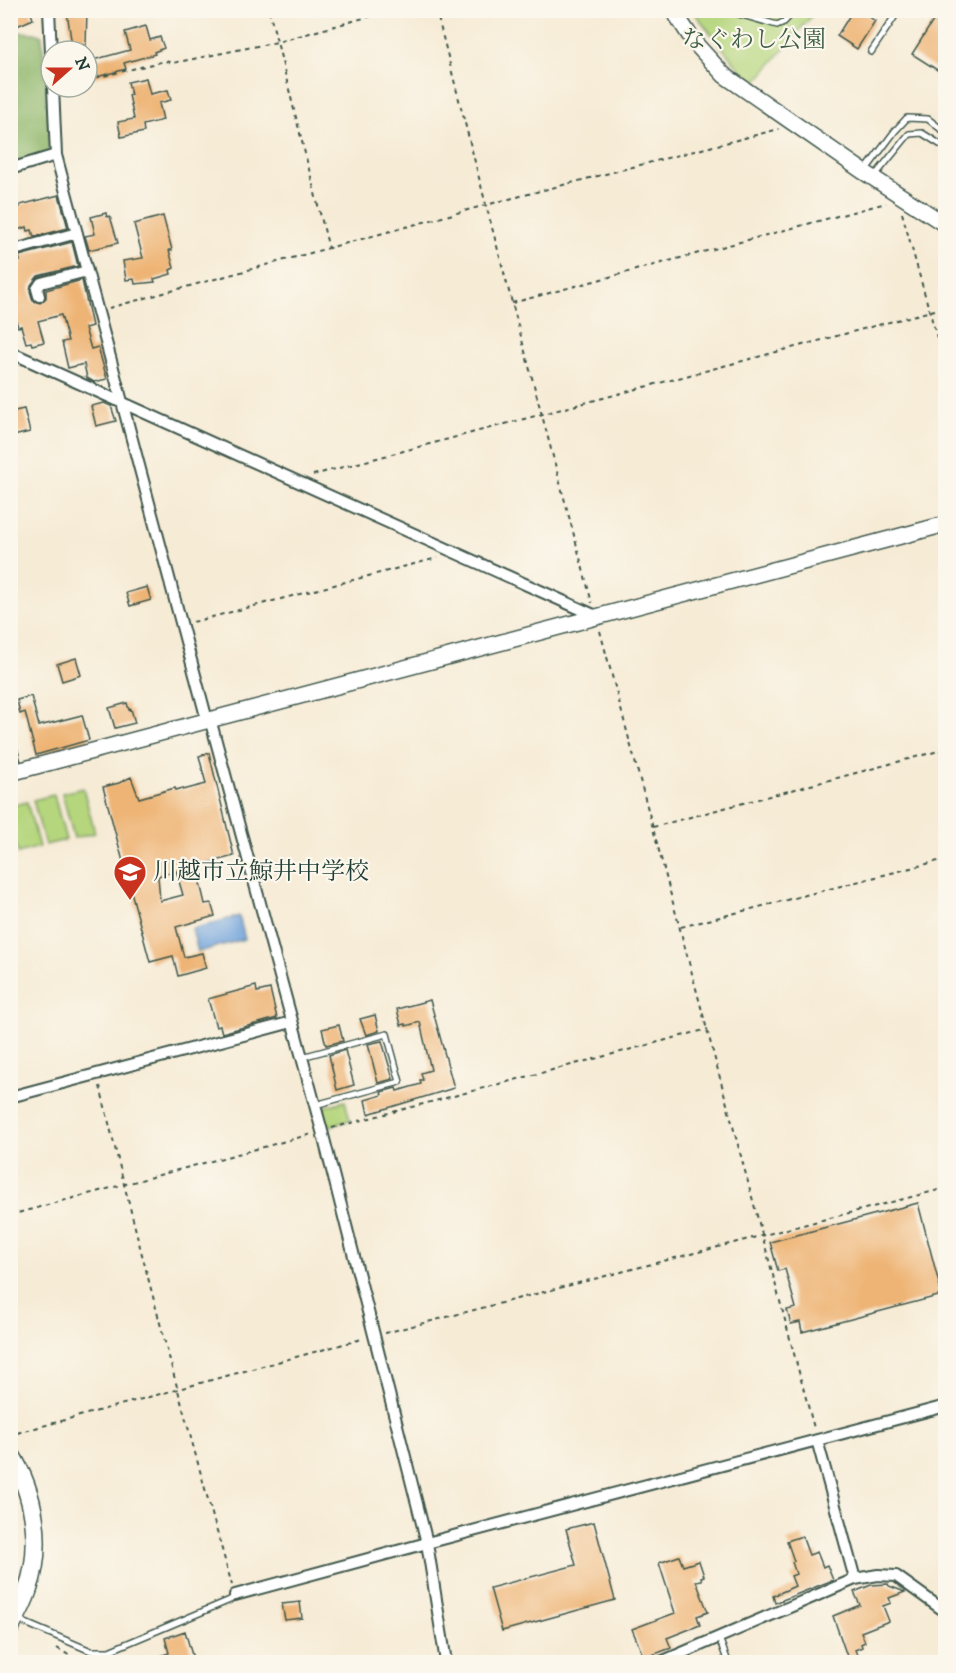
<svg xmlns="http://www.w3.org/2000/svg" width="956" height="1673" viewBox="0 0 956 1673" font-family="'IM FELL DW Pica','Noto Serif JP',serif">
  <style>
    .green { fill: #b5d67d; stroke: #6a8a58; stroke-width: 1.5 }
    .forest { fill: #90b76c; stroke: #587a50; stroke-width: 1.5 }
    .water { fill: #71a3dc; stroke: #487088; stroke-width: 1.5 }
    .building { fill: #eeb475; fill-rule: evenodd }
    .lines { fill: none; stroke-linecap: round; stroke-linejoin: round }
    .lane-casing { stroke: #3f574c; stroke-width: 8 }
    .street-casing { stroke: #3f574c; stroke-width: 14 }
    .secondary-casing { stroke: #3f574c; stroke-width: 18 }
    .primary-casing { stroke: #3f574c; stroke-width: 21 }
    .path { stroke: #3f574c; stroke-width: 2; stroke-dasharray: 4.5 4.5; stroke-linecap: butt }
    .lane { stroke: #fff; stroke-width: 5 }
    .street { stroke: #fff; stroke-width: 10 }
    .secondary { stroke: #fff; stroke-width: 15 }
    .primary { stroke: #fff; stroke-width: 18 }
    .labels { text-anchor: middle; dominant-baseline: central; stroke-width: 4.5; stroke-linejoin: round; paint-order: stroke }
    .park-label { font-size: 24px; fill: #3d5c43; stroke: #fbf7ec }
    .poi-label { font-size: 24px; fill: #1f3d34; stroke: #fbf7ec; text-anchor: start }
  </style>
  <rect width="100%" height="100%" fill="#fbf7ec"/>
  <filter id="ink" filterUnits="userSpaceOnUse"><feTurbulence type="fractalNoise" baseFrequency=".0167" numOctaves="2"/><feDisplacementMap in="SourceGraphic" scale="12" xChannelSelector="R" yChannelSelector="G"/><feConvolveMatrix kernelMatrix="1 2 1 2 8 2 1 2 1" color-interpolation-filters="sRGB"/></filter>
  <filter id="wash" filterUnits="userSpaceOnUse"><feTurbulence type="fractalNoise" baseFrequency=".008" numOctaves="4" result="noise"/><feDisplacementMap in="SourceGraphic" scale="24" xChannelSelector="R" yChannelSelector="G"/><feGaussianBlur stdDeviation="1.35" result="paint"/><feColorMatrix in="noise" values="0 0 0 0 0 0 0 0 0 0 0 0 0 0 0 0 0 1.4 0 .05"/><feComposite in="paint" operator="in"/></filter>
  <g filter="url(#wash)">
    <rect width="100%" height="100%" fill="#f6ebd5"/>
    <!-- green -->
    <path class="green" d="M693,11H816L755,83L737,66Z
      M83,788L95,833L74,838L62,793Z
      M54,795L66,840L45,845L33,800Z
      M27,802L39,847L18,853L11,823V806Z
      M345,1101L350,1120L331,1126L323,1121L319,1108Z"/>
    <!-- forest -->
    <path class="forest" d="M17,32L35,33L42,36L48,110L49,152L42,156L11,163V38Z"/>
    <!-- water -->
    <path class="water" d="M239,916L245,939L198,952L192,929Z"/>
    <g id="blocks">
      <!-- building -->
      <path class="building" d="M22,10H30L33,19L10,29V16Z
        M87,10L86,45L72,46L67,12Z
        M853,10H859L875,21L857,49L837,36Z
        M940,10H945V75L912,54Z
        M146,26L150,40L160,37L164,48L154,52L155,54L124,63L126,69L93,78L89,64L94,62L93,60L130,50L125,32Z
        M146,78L150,94L168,90L171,100L159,103L163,120L143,125L144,132L121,137L118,122L134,119L129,95H131L128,82Z
        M59,195L68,228L34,237L32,230L28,231L27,227L10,232V210L20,207V205Z
        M106,213L107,217L110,216L118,243L89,250L85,236L95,234L91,217Z
        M163,216L172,250H169L174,268L170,270L171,274L154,279L155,282L135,284L134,279L126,280L123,261L143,258L134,224Z
        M72,242L78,266L38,276L31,285L30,291L33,301L40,303L46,298V290L82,280L92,326L85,328L91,349L98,347L107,379L94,382L87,378L84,364L68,368L62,342L68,341L61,315L38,321L44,342L32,345L31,342L26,343L21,326L18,327L10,302V264L20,261L19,256Z
        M104,403L111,406L116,421L96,426L91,406Z
        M24,409L30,432L13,436L10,426V412Z
        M147,587L151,600L130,606L126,593Z
        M76,658L81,675L62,681L57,664Z
        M31,696L39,726L82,715L89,740L36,755L25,712L20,714L17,700Z
        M127,703L129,710L131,709L135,723L115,728L109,708Z
        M209,753L234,856L196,866L205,904L211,903L215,916L176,927L184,957L202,953L206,968L178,976L173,956L150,962L103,787L119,783L131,777L139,798L175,788L176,790L183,788V790L206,784L199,756ZM176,871L183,895L160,901L158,876Z
        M256,986L257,992L270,989L277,1018L222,1033L220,1026L216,1027L208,999Z
        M430,1000L454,1088L368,1114L365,1100L382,1095L381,1092L396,1088L397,1091L421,1084L420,1080H423L421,1073L431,1070L420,1022L406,1026V1024L401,1025L397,1009Z
        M375,1015L379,1031L366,1035L360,1019Z
        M339,1025L343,1041L326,1045L322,1029Z
        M382,1041L393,1079L378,1083L368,1044Z
        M345,1050L354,1085L337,1090L329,1055Z
        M918,1203L942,1295L802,1332L800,1322L791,1324L787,1310L796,1308L785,1269L778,1271L770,1242Z
        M594,1522L615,1600L502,1631L490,1588L576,1565L566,1529Z
        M802,1536L809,1555L817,1552L823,1567L827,1565L833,1580L775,1603L773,1596L795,1586L791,1576L796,1574L792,1562L794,1561L787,1541Z
        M679,1556L683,1566L699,1561L704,1576L701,1577L702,1580L696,1581L708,1612L697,1616L700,1625L667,1638L671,1648L644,1658L632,1629L675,1613L659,1563Z
        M888,1584L889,1586L905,1592L889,1598L891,1603L883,1606L889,1621L861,1632L865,1642L861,1644L862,1647L855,1650L860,1662H849L833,1616L860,1605L854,1592L871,1585Z
        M300,1602L302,1618L285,1620L282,1604Z
        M185,1631L194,1662H147V1660L169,1653L165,1638Z"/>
    </g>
  </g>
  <g filter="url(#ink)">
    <use href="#blocks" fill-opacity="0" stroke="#3f574c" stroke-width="1.5"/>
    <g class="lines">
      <defs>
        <path id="lane" d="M725,10L777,25L784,22L795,10
          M871,52L899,10
          M865,171L895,131L907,118L928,119L946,133
          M874,177L909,134L922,133L946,148
          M302,1057L387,1034L400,1082L315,1105
          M16,1619L91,1651H109L230,1600L235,1596
          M719,1638L728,1662"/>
        <path id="street" d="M49,10L51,52
          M53,87L56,155L207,720
          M10,169L56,155
          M18,249L77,233
          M39,296L37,289L41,283L87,271
          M10,352L596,616
          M210,719L322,1131L427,1543L446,1662
          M10,745L17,771
          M10,1097L292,1022
          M817,1440L855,1579
          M235,1595L427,1543L946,1406
          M661,1662L855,1579L878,1575L896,1576L946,1612"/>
        <path id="secondary" d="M673,10L694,42L724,75L864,172L946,225
          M10,773L946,524"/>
        <path id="primary" d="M10,1454C35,1493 43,1546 28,1589C24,1602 17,1615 10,1627"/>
      </defs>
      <!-- lane casing -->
      <use href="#lane" class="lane-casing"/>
      <!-- street casing -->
      <use href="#street" class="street-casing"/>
      <!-- secondary casing -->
      <use href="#secondary" class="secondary-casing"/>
      <!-- primary casing -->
      <use href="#primary" class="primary-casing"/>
      <!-- path -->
      <path class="path" d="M269,10L329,249
        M436,10L486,205L592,603
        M87,80L165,61L173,63L277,42L393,10
        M902,213L946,370
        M512,303L886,203
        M109,308L486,205L779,129
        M313,475L946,307
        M193,622L437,558
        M600,631L814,1428
        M653,827L946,749
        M681,927L946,859
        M100,1086C140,1253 185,1419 232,1585
        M332,1128L708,1029
        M10,1215L312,1134
        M385,1333L946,1188
        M17,1433L362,1339
        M57,1648L80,1662"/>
      <!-- lane -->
      <use href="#lane" class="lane"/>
      <!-- street -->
      <use href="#street" class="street"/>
      <!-- secondary -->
      <use href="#secondary" class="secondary"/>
      <!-- primary -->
      <use href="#primary" class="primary"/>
    </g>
  </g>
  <!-- icons -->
  <defs>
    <symbol id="school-pin" viewBox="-11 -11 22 30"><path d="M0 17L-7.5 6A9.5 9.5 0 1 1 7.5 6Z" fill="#c8321e" stroke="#fbf7ec"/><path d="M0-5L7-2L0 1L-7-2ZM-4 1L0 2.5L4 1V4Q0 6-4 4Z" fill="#fff"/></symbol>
  </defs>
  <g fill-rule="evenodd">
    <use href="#school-pin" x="111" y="853" width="38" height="52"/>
  </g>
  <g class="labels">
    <!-- park labels -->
    <g class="park-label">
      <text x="754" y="40">なぐわし公園</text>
    </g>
    <!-- poi labels -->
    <g class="poi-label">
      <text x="153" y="872">川越市立鯨井中学校</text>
    </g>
  </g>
  <!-- margin -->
  <rect width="956" height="1673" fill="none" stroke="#fbf7ec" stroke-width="36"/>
  <!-- north arrow -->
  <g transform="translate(69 69) rotate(69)"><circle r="28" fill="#fbf7ec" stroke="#a3ada2" stroke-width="1.5"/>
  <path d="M0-4.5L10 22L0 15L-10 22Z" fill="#c8321e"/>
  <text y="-9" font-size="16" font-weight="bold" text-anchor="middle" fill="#1f3d34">N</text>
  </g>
</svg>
